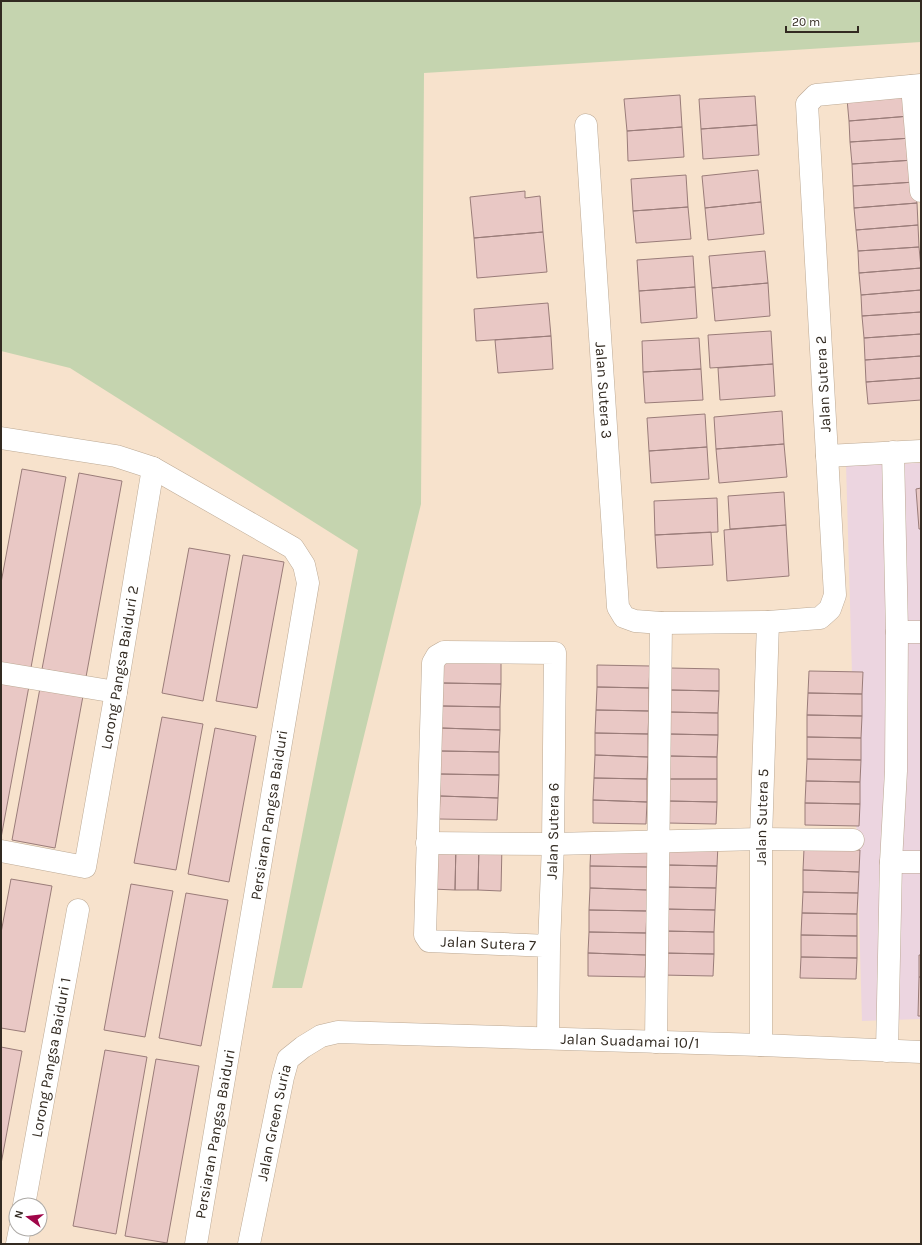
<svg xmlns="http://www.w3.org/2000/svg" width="922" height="1245" viewBox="0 0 922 1245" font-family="Karla,sans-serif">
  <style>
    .commercial { fill: #ecd5e0 }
    .green { fill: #c5d4af }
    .building { fill: #e9c8c5; stroke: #9a7c79 }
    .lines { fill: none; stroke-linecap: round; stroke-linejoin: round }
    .minor-casing { stroke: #bca994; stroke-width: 23 }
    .minor { stroke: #fff; stroke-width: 22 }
    .labels { text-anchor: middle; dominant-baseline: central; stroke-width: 4; stroke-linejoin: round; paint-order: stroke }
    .street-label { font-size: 15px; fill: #322a21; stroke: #fff }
  </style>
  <rect width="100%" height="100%" fill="#f7e2cc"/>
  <!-- commercial -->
  <path class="commercial" d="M921,463V1019L862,1021L846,465Z"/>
  <!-- green -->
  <path class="green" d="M1,1H921V42L424,73L421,504L302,988H272L358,550L70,368L1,351Z"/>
  <!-- building -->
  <path class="building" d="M909,94L910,116L849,121L847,99Z
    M680,95L682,127L627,131L624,99Z
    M755,96L757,125L701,129L699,99Z
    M910,116L912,138L850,142L849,121Z
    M757,125L759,155L703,159L701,129Z
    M682,127L684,157L628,161L627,131Z
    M912,138L914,160L852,164L850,142Z
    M914,160L915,182L853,186L852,164Z
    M758,170L761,202L705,208L702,176Z
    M686,175L688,207L633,211L631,179Z
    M915,182L917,203L854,208L853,186Z
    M525,191V198L540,196L543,232L474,238L470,197Z
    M761,202L764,234L708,240L705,208Z
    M917,203L918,225L856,230L854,208Z
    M688,207L691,239L636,243L633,211Z
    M918,225L919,247L858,251L856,230Z
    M543,232L547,272L477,278L474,238Z
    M919,247L921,268L859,273L858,251Z
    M765,251L768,283L712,288L709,256Z
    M693,256L695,287L639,291L637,260Z
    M921,268V290L861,295L859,273Z
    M768,283L770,316L715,321L712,288Z
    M695,287L697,318L641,323L639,291Z
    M921,290V312L862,316L861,295Z
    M548,303L551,336L476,341L474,309Z
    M921,312V334L864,338L862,316Z
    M771,331L773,364L710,368L708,335Z
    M921,334V356L865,360L864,338Z
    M551,336L553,369L498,373L495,340Z
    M699,338L701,369L643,372L642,341Z
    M921,356V378L866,382L865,360Z
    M773,364L775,396L720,400L718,368Z
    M701,369L703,400L645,403L643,372Z
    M921,378V400L868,404L866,382Z
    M782,411L784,444L716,449L714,417Z
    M705,414L707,447L649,451L647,418Z
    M784,444L787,477L719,483L716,449Z
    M707,447L709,479L651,483L649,451Z
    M22,469L66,477L30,673L1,668V583Z
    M79,473L122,481L86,677L42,669Z
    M921,488V529H919L916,489Z
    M784,492L786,525L730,529L728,496Z
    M717,498L718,532L655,535L654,501Z
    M786,525L789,576L727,581L724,530Z
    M711,532L713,565L657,568L655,535Z
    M189,548L230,555L203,701L162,693Z
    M243,555L284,562L257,708L216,701Z
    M443,660L501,661V684L442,683Z
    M597,665L650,666L649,688L597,687Z
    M670,668L719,669V691L670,690Z
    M809,671L863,672L862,694L808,693Z
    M1,681L29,686L1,838Z
    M442,683L501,684L500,707L442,706Z
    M597,687L649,688V711L596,710Z
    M40,688L83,696L55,848L12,840Z
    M670,690L719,691L718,713L669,712Z
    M808,693L862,694V716L807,715Z
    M442,706L500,707V730L441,728Z
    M596,710L649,711L648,734L595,733Z
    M669,712L718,713V735L669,734Z
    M807,715L862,716L861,738L807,737Z
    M162,717L203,724L176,870L134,863Z
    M215,728L256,736L229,882L188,874Z
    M441,728L500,730L499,752L441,751Z
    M595,733L648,734V757L595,755Z
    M669,734L718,735L717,757L669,756Z
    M807,737L861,738V760L807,759Z
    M441,751L499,752V775L440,774Z
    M595,755L648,757L647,779L594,778Z
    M669,756L717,757V779H668Z
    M807,759L861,760L860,782L806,781Z
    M440,774L499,775L498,798L440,796Z
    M594,778L647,779V802L593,800Z
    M668,779H717V802L668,801Z
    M806,781L860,782V804L805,803Z
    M440,796L498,798L497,820L439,819Z
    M593,800L647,802L646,824L593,823Z
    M668,801L717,802L716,824L668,823Z
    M805,803L860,804L859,826L805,825Z
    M666,842L718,844L717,866L665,865Z
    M432,843H456L455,890L432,889Z
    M456,843L479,844L478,890H455Z
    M479,844H502L501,891L478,890Z
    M591,844L649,846L648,867L590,866Z
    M804,849L860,850L859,872L803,870Z
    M665,865L717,866L716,888L664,887Z
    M590,866L648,867V890L590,888Z
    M803,870L859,872L858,893L803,892Z
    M11,879L52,886L25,1032L1,1028V933Z
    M131,884L173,891L145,1037L104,1030Z
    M664,887L716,888L715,910L663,909Z
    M590,888L648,890L647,911L589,910Z
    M803,892L858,893L857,914L802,913Z
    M186,893L228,900L201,1046L159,1038Z
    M663,909L715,910L714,932L662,931Z
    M589,910L647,911L646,933L589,932Z
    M802,913L857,914V936L801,935Z
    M662,931L714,932V954L662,953Z
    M589,932L646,933V955L588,953Z
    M801,935L857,936V958L801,957Z
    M588,953L646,955L645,977L588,976Z
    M662,953L714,954L713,976L661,975Z
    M919,955H921V977H919Z
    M801,957L857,958L856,979L800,978Z
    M919,977H921V1016H918Z
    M1,1047L22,1051L1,1164Z
    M105,1050L147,1057L116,1234L73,1226Z
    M156,1059L199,1066L167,1243L125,1236Z"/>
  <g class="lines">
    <defs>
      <g id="minor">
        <path d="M912,86L921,191"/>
        <path id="s1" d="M586,125L618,607L624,617L635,621L661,623L768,622L820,618L830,609L835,595L807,104L816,95L921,85"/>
        <path d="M1,438L116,456L153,468L293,548L304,565L308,583L196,1244"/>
        <path d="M827,456L921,451"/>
        <path d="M897,632H921"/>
        <path d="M1,673L116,692"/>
        <path d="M427,843L553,844L761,839L853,840"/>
        <path id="s2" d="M1,851L85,867L116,692L153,468"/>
        <path d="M891,862H921"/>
        <path id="s3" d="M548,1038L549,946L553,844L555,653L444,652L437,656L433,663L425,935L429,941L549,946"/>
        <path d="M656,1042L661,623"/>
        <path id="s4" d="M761,1045V839L768,622"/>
        <path d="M887,1051L891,862L896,771L897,632L893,452"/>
        <path id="s5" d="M24,1205L78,910"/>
        <path d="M17,1244L20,1229"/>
        <path id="s6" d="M249,1244L283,1077L288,1059L303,1047L321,1036L338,1032L761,1045L921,1052"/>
      </g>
    </defs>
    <!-- minor casing -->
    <use href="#minor" class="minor-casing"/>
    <!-- minor -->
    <use href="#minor" class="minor"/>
  </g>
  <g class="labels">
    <!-- street labels -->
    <g class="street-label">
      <text transform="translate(823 384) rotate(-93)">Jalan Sutera 2</text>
      <text stroke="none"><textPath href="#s1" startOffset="266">Jalan Sutera 3</textPath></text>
      <text stroke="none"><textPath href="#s2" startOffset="288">Lorong Pangsa Baiduri 2</textPath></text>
      <text transform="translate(269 815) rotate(-81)">Persiaran Pangsa Baiduri</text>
      <text stroke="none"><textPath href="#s4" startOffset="228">Jalan Sutera 5</textPath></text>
      <text stroke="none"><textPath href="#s3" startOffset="207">Jalan Sutera 6</textPath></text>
      <text stroke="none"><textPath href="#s3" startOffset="851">Jalan Sutera 7</textPath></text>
      <text stroke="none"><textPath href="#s6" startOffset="539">Jalan Suadamai 10/1</textPath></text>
      <text stroke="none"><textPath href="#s5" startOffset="150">Lorong Pangsa Baiduri 1</textPath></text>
      <text stroke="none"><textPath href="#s6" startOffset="124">Jalan Green Suria</textPath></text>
      <text transform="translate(215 1134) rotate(-80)">Persiaran Pangsa Baiduri</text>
    </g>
  </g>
  <!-- border -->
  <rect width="922" height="1245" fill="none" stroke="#322a21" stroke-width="4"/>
  <!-- north arrow -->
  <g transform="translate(28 1217) rotate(285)"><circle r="19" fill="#ffffff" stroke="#adaaa6"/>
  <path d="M0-3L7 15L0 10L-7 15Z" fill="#a00649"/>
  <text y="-6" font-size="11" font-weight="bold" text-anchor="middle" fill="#322a21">N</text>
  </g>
  <!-- scale -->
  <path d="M786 26v6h72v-6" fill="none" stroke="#322a21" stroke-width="2"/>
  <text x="792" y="26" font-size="12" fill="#322a21" stroke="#ffffff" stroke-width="3" paint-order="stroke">20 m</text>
</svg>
